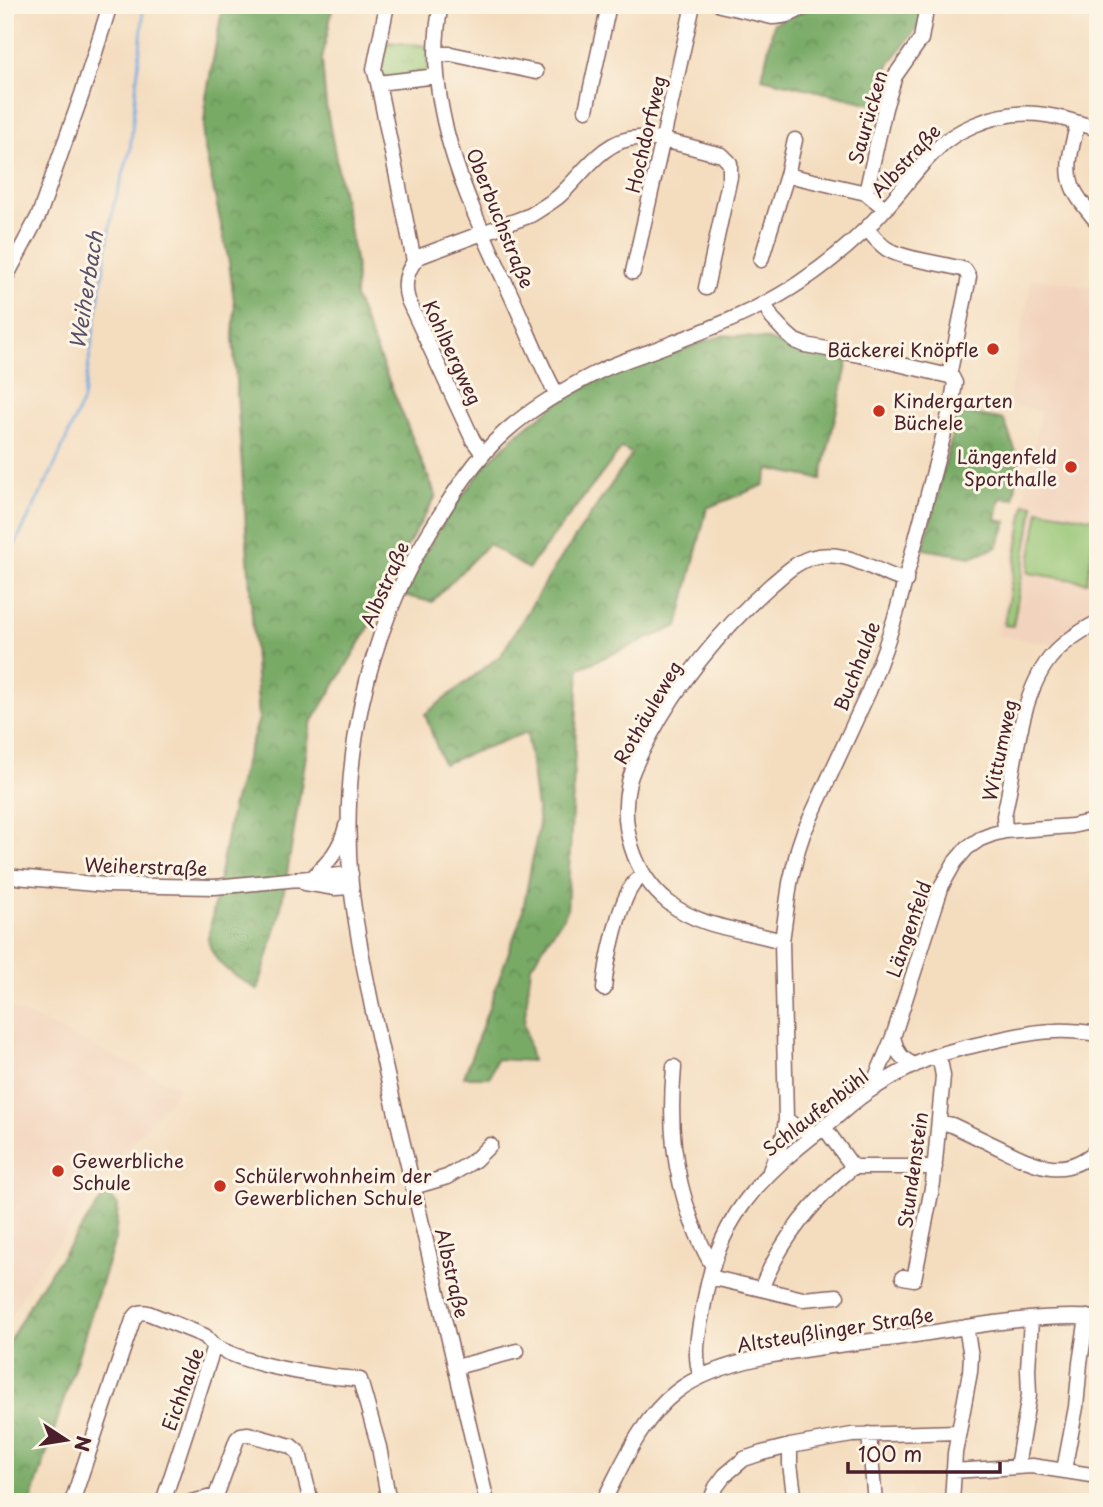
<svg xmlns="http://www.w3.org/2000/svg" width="1103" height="1507" viewBox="0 0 1103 1507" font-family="'Playpen Sans',sans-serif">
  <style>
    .built { fill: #f2d4be }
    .grass { fill: url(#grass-tufts); stroke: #707250; stroke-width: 2 }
    .forest { fill: url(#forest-crowns); stroke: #616448; stroke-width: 2 }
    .pitch { fill: #95c574; stroke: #707250; stroke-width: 2 }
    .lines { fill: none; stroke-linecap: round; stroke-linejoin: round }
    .stream { stroke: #72a8df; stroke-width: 2.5 }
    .minor-casing { stroke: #86625f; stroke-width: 17 }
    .minor { stroke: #fff; stroke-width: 14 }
    .poi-dot { fill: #c8321e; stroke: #fcf5e5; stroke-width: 2.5 }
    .labels { text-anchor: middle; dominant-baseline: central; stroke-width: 6; stroke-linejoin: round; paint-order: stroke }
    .street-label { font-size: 19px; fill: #4a1f2b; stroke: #fcf5e5 }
    .poi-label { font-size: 19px; fill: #4a1f2b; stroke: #fcf5e5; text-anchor: start }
    .water-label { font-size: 21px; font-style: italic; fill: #584f6a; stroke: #fcf5e5 }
  </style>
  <defs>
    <pattern id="grass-tufts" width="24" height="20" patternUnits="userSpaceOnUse" patternTransform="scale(1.75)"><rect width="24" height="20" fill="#95c574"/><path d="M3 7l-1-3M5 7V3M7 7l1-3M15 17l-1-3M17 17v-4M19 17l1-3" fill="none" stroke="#7c9f5f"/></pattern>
    <pattern id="forest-crowns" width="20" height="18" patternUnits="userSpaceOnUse" patternTransform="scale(1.75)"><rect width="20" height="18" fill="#78aa66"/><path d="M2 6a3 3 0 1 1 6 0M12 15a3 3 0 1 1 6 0" fill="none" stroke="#648a54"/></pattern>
  </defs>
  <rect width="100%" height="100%" fill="#fcf5e5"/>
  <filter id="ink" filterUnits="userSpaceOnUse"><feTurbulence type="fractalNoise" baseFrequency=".0143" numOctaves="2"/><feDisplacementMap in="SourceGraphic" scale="14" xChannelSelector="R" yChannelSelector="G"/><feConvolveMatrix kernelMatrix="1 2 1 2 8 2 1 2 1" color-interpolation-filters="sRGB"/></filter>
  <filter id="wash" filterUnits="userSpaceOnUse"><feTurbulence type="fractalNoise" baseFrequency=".00686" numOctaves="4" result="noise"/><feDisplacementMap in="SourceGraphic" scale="28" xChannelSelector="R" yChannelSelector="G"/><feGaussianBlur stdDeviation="1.57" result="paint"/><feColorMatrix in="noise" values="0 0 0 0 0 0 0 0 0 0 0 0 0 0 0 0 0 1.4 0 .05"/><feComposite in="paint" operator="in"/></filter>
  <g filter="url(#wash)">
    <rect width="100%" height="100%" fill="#f4ddbf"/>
    <!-- built -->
    <path class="built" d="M1032,278L1098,289V613L1054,645L996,635L1041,411L1008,404Z
      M5,1006L56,1028L180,1088L126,1149L104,1181L29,1283L5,1328Z"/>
    <!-- grass -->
    <path class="grass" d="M387,42L428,46V71L387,78L381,73Z"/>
    <!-- forest -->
    <path class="forest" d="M223,5H333L322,60L326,106L356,265L355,298L436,496L398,562L366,633L311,724L286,880L279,917L258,990C236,976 215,968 208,940L232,808L246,759L259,719L233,336L235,309L229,262L203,140L206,98Z
      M814,5H926L917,28L889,64L877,105L762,78L774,23L810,9Z
      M724,335L765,339L806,353L848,361L821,479L769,469L764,485L707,508L678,626L579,668L567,911L531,966L524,1024L532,1061L496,1059L490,1077H464L522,915L539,824L527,732L443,764L425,714L501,655L555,567L632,454L622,448L528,569L488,544L432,602L401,595L434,537L451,511L488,462L516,435L559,402L603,377Z
      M955,411L1004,420L1019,460L1014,499L1000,498L996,520L1007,522L997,547L971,557L923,549L951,440Z
      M106,1193L118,1205L115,1240L31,1502H5V1349L38,1290Z"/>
    <!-- pitch -->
    <path class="pitch" d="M1025,504L1034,505L1013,626L1004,625Z
      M1039,510L1097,519L1087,582L1028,573Z"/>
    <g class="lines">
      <!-- stream -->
      <path class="stream" d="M5,564L55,465L83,400L113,208L130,151L143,17L141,5"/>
    </g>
  </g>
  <g filter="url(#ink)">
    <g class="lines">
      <defs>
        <path id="minor" d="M387,5L374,69L378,83L437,76
          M441,5C420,104 470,205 510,293C526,327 539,363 557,395
          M720,5L772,17C786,17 795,13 806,5
          M436,54H451L536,72
          M378,83L414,261
          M586,110L609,5
          M1078,123C1073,142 1065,166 1072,185C1077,199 1089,212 1098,223
          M787,175L866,193L886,209
          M866,193L885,108L895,76L921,39L925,16
          M867,229C873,236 879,244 887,249C905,260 943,263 965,270L969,277L949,376
          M761,260L787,175L795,140
          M633,272L693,5
          M5,279L39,215L82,94L110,5
          M765,305L772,318L787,334L795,341L805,345L860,355L949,376L952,377L955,383L951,407L897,611L885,648L869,691L803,834L798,849L790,883L782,941L786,1119L784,1134L770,1171
          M483,454L473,440L408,300C403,284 406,270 418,257L531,215C540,209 549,204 558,197C581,177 603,138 638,138C666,138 695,149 722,155L730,163V177L706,288
          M1005,831L1004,816L1007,802C1016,757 1021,694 1050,658C1062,643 1081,631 1098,622
          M5,876L105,885L215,887L351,874
          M313,877C329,862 341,848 346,826
          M305,883L335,888L351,887
          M782,941C744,930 700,928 668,902C633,874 619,824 629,782C633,766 642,752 649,738C680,680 722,629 771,585C783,575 795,563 810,558C846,547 873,572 906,581
          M604,989C606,964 619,900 635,882C637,880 642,876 644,875
          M893,1037C897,1052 900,1059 915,1065
          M674,1067C669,1122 673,1170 692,1222C699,1238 703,1251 713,1266
          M871,1089L893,1037L942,885L955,862L967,848L980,839L993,834L1005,831L1072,826L1098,820
          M786,1119L797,1128L816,1133
          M939,1122L952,1125C969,1133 985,1141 1002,1149C1037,1166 1065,1180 1098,1149
          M824,1127L853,1167
          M413,1187L447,1177L475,1160L490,1145
          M710,1277L803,1299L837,1296
          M903,1277L914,1279L933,1183L943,1076L941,1065L937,1056
          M761,1289C781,1239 813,1201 853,1167H935
          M456,1367L517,1351
          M701,1377C692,1353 700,1326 704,1303C718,1218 758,1178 823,1128C840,1115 855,1099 874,1088C893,1076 914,1064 935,1056C955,1049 977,1045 997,1040C1016,1036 1036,1031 1055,1031C1069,1030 1084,1032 1098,1034
          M869,1434L875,1502
          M790,1446V1464L795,1502
          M1017,1467L1029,1395L1028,1369L1031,1320
          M1064,1470L1076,1407L1080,1363L1087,1317
          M953,1471L1032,1466L1098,1476
          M72,1502L133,1320C137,1313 140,1311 148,1313L205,1336L214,1346
          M163,1502L214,1346C248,1364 289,1371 327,1376C338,1378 349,1377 360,1380L379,1447L389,1502
          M191,1502L216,1496L237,1439L241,1435L248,1434L291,1446L299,1453L311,1502
          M487,1502C462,1398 439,1294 414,1190C399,1127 384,1065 371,1002C363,963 355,924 351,885C340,763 365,638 429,533C451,497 474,459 506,431C531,409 568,387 598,372C614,364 632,358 649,352C701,332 753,314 799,283C829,263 857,240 882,212C901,192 916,169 936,150C946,139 960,131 974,125C1021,105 1051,114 1098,129
          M603,1502C623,1464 641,1419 676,1392C726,1352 839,1346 902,1337C965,1328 1034,1313 1098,1318
          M710,1502L716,1487L725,1475L744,1459L762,1453L790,1446L852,1435L958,1432
          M952,1502L955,1453L970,1372L971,1356L966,1327"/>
      </defs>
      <!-- minor casing -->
      <use href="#minor" class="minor-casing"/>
      <!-- minor -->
      <use href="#minor" class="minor"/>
    </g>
  </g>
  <!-- markers -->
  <g class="poi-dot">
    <circle cx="993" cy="349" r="7"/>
    <circle cx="879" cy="411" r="7"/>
    <circle cx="1071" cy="467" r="7"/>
    <circle cx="58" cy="1171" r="7"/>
    <circle cx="220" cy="1186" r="7"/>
  </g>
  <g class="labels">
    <!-- street labels -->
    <g class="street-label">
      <text transform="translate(867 117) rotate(-74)">Saurücken</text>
      <text transform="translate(645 134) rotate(-77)">Hochdorfweg</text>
      <text transform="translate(905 160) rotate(-47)">Albstraße</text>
      <text transform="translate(501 218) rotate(68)">Oberbuchstraße</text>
      <text transform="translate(453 352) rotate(65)">Kohlbergweg</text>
      <text transform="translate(384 584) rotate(-66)">Albstraße</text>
      <text transform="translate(856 666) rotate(-69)">Buchhalde</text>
      <text transform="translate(647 712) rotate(-60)">Rothäuleweg</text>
      <text transform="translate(999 750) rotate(-78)">Wittumweg</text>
      <text transform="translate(146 866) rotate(2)">Weiherstraße</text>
      <text transform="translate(908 929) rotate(-71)">Längenfeld</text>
      <text transform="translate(815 1112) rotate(-38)">Schlaufenbühl</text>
      <text transform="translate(912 1170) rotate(-82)">Stundenstein</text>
      <text transform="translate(453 1273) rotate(77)">Albstraße</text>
      <text transform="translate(835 1329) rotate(-9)">Altsteußlinger Straße</text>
      <text transform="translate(182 1389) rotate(-70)">Eichhalde</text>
    </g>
    <!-- poi labels -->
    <g class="poi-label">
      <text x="979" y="349" text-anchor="end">Bäckerei Knöpfle</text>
      <text x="893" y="400">Kindergarten<tspan x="893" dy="22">Büchele</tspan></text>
      <text x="1057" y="456" text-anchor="end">Längenfeld<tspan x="1057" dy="22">Sporthalle</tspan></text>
      <text x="72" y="1160">Gewerbliche<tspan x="72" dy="22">Schule</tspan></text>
      <text x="234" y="1175">Schülerwohnheim der<tspan x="234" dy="22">Gewerblichen Schule</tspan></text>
    </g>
    <!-- water labels -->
    <g class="water-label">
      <text transform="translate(85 290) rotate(-81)">Weiherbach</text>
    </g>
  </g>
  <!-- margin -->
  <rect width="1103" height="1507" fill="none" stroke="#fcf5e5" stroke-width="28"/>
  <!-- north arrow -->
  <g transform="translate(66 1440) rotate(102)" stroke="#fcf5e5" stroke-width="5" paint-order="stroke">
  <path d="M0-5L12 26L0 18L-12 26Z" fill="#4a1f2b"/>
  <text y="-10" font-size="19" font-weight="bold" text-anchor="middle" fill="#4a1f2b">N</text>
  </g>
  <!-- scale -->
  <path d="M848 1462v10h152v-10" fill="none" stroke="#4a1f2b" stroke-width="3.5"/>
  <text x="858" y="1462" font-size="21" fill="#4a1f2b" stroke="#fcf5e5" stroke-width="5" paint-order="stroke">100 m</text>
</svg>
